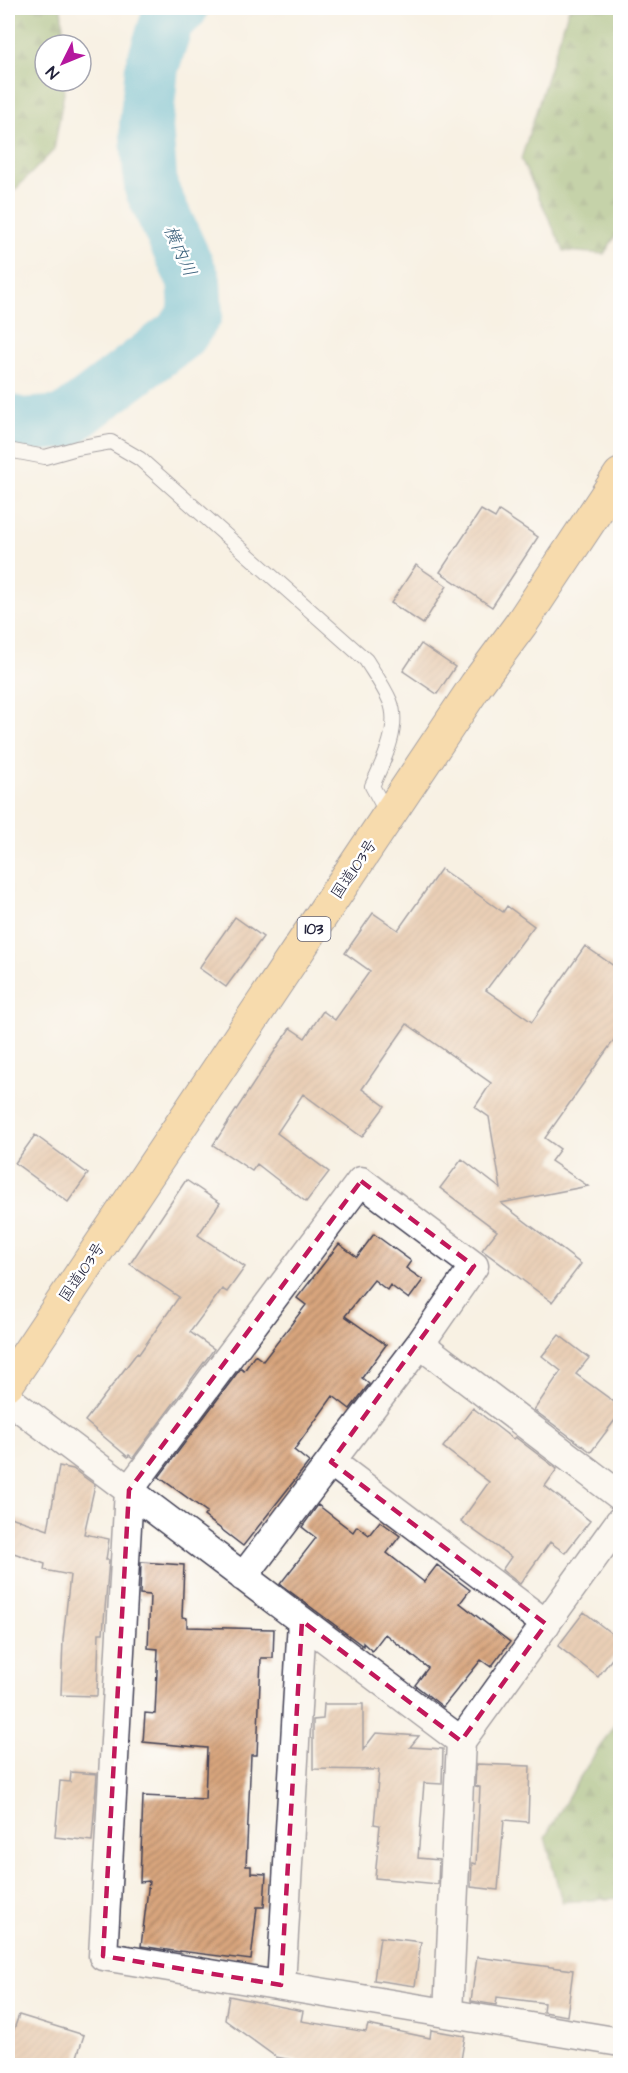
<svg xmlns="http://www.w3.org/2000/svg" width="628" height="2073" viewBox="0 0 628 2073" font-family="'Architects Daughter','Klee One',sans-serif">
  <style>
    .forest { fill: url(#forest-firs); stroke: #55684e; stroke-width: 1.5 }
    .lines { fill: none; stroke-linecap: round; stroke-linejoin: round }
    .river { stroke: #56b9d5; stroke-width: 54 }
    .building { fill: url(#building-hatch) }
    .lane-casing { stroke: #424154; stroke-width: 16 }
    .street-casing { stroke: #424154; stroke-width: 31 }
    .highway-casing { stroke: #424154; stroke-width: 35 }
    .lane { stroke: #fff; stroke-width: 14 }
    .street { stroke: #fff; stroke-width: 28 }
    .highway { stroke: #f7c06b; stroke-width: 33 }
    .marked { fill: none; stroke: #c2185b; stroke-width: 4.5; stroke-dasharray: 12 8; stroke-linejoin: round }
    .labels { text-anchor: middle; dominant-baseline: central; stroke-width: 5; stroke-linejoin: round; paint-order: stroke }
    .shield { fill: #fff; stroke: #646476; stroke-width: 1.5 }
    .shield-label { font-size: 15px; font-weight: bold; fill: #22223b }
    .street-label { font-size: 16px; fill: #22223b; stroke: #fff }
    .water-label { font-size: 18px; font-style: italic; fill: #375e79; stroke: #fff }
  </style>
  <defs>
    <pattern id="forest-firs" width="22" height="20" patternUnits="userSpaceOnUse" patternTransform="scale(1.5)"><rect width="22" height="20" fill="#88ad62"/><path d="M5 1l3.5 6h-7zM16 11l3.5 6h-7z" fill="#6f8c52"/></pattern>
    <pattern id="building-hatch" width="6" height="6" patternUnits="userSpaceOnUse" patternTransform="scale(1.5)"><rect width="6" height="6" fill="#d8a57d"/><path d="M-1 1l2-2M0 6l6-6M5 7l2-2" fill="none" stroke="#af8668"/></pattern>
  </defs>
  <rect width="100%" height="100%" fill="#fff"/>
  <filter id="ink" filterUnits="userSpaceOnUse"><feTurbulence type="fractalNoise" baseFrequency=".0167" numOctaves="2"/><feDisplacementMap in="SourceGraphic" scale="12" xChannelSelector="R" yChannelSelector="G"/><feConvolveMatrix kernelMatrix="1 2 1 2 8 2 1 2 1" color-interpolation-filters="sRGB"/></filter>
  <filter id="wash" filterUnits="userSpaceOnUse"><feTurbulence type="fractalNoise" baseFrequency=".008" numOctaves="4" result="noise"/><feDisplacementMap in="SourceGraphic" scale="24" xChannelSelector="R" yChannelSelector="G"/><feGaussianBlur stdDeviation="1.35" result="paint"/><feColorMatrix in="noise" values="0 0 0 0 0 0 0 0 0 0 0 0 0 0 0 0 0 1.4 0 .05"/><feComposite in="paint" operator="in"/></filter>
  <g filter="url(#wash)">
    <rect width="100%" height="100%" fill="#f8f1e3"/>
    <!-- forest -->
    <path class="forest" d="M8,8H61L65,45H45V81H66L54,150L8,197Z
      M569,8H620V229L604,254L564,251L521,159Z
      M620,1716V1898L562,1902L545,1837L580,1777Z"/>
    <g class="lines">
      <!-- river -->
      <path class="river" d="M8,421L22,425L65,422L182,333L196,312L194,281L151,188L146,125L152,67L168,18L181,8"/>
    </g>
    <g id="blocks">
      <!-- building -->
      <path class="building" d="M481,510L495,518L499,511L538,537L492,607L440,572Z
        M416,565L447,586L423,624L391,603Z
        M421,644L455,667L437,694L403,671Z
        M441,869L503,912L507,906L534,926L486,990L532,1022L585,946L621,971V1030L545,1138L560,1149L551,1161L588,1186L501,1203L581,1264L552,1302L482,1250L497,1231L440,1188L462,1159L501,1189L489,1117L475,1107L491,1083L407,1024L362,1089L385,1106L362,1137L303,1094L277,1133L329,1172L306,1202L257,1164L252,1171L213,1145L290,1028L305,1038L323,1011L335,1020L370,971L345,953L373,913L398,930Z
        M235,917L263,937L226,987L199,968Z
        M35,1135L88,1174L68,1202L15,1163Z
        M186,1180L220,1203L198,1235L245,1267L227,1292L222,1289L190,1332L214,1349L133,1458L129,1455L128,1457L85,1421L137,1353L139,1354L179,1297L130,1264Z
        M374,1234L411,1261L406,1268L423,1280L409,1299L390,1285L387,1290L374,1280L345,1316L386,1345L362,1378L369,1384L350,1409L333,1396L294,1450L309,1462L243,1546L204,1516L207,1512L159,1477L241,1368L244,1371L255,1355L263,1361L306,1305L297,1298L339,1244L357,1257Z
        M559,1335L589,1358L576,1374L621,1407V1412L591,1452L534,1410L561,1371L542,1356Z
        M473,1408L513,1439L515,1437L557,1469L545,1486L590,1521L565,1553L550,1542L520,1584L502,1570L511,1557L461,1521L489,1482L443,1447Z
        M59,1466L73,1469L95,1485L84,1534L109,1539L106,1560H109L103,1633H99L97,1696L61,1695L63,1640L70,1575L44,1570L45,1564L8,1551V1516L48,1530Z
        M318,1505L353,1532L357,1526L369,1535L380,1521L400,1536L387,1553L424,1582L437,1565L470,1590L460,1603L510,1642L491,1667L481,1660L443,1707L415,1685L428,1668L385,1634L372,1651L363,1643V1646L280,1584L316,1538L302,1527Z
        M141,1562L184,1565L182,1617L187,1618V1627L274,1629L273,1658H261L257,1755H251L246,1866H251V1873L266,1874L264,1907H257L251,1960L180,1951V1952L141,1946L149,1881L140,1882L143,1796L205,1799L207,1748L143,1742L145,1713L155,1714L158,1649L148,1648L150,1595L140,1594Z
        M584,1612L621,1641V1647L598,1677L558,1646Z
        M324,1704H363V1750L376,1733L419,1736L410,1747L443,1749L442,1784L424,1783L418,1858L439,1860L438,1884L375,1878L380,1825L374,1824L379,1770L313,1769V1720L323,1719Z
        M476,1764L530,1766L528,1822L504,1820L498,1890L471,1887L472,1863L476,1864L480,1787L475,1786Z
        M71,1772L97,1774L92,1841L55,1837L60,1781L70,1782Z
        M380,1937L421,1942L415,1986L374,1980Z
        M477,1957L573,1970L567,2016L543,2012L544,2003L497,1997L496,2005L471,2001Z
        M229,1996L303,2011L301,2021L366,2032L368,2025L430,2038L431,2030L465,2036L460,2066H370L339,2059L338,2066H322L276,2057L225,2020Z
        M19,2015L84,2035L74,2066H8V2046Z"/>
    </g>
  </g>
  <g filter="url(#ink)">
    <use href="#blocks" fill-opacity="0" stroke="#424154" stroke-width="1.5"/>
    <g class="lines">
      <defs>
        <path id="lane" d="M8,450L45,457L77,448L111,442L140,459L366,660C374,673 384,687 390,701C401,727 383,762 372,786L388,815"/>
        <path id="street" d="M8,1399L461,1741
          M331,1462L546,1624
          M620,1496L420,1344L474,1266L361,1181L129,1490L103,1956L620,2042
          M243,1577L420,1344
          M281,1985L302,1621
          M448,2013L461,1741L620,1521"/>
        <path id="highway" d="M8,1383L476,685L521,624L620,475"/>
      </defs>
      <!-- lane casing -->
      <use href="#lane" class="lane-casing"/>
      <!-- street casing -->
      <use href="#street" class="street-casing"/>
      <!-- highway casing -->
      <use href="#highway" class="highway-casing"/>
      <!-- lane -->
      <use href="#lane" class="lane"/>
      <!-- street -->
      <use href="#street" class="street"/>
      <!-- highway -->
      <use href="#highway" class="highway"/>
    </g>
  </g>
  <!-- marked area -->
  <path d="M0 0H628V2073H0ZM361,1181L474,1266L331,1462L546,1624L461,1741L302,1621L281,1985L103,1956L129,1490Z" fill="#f8f1e3" fill-opacity=".55" fill-rule="evenodd"/>
  <path class="marked" d="M361,1181L474,1266L331,1462L546,1624L461,1741L302,1621L281,1985L103,1956L129,1490Z"/>
  <g class="labels">
    <!-- shield labels -->
    <rect class="shield" x="297.5" y="917" width="33" height="24" rx="4.5"/>
    <g class="shield-label">
      <text x="314" y="929">103</text>
    </g>
    <!-- street labels -->
    <g class="street-label">
      <text transform="translate(354 869) rotate(-56)">国道103号</text>
      <text transform="translate(82 1272) rotate(-56)">国道103号</text>
    </g>
    <!-- water labels -->
    <g class="water-label">
      <text transform="translate(180 251) rotate(66)">横内川</text>
    </g>
  </g>
  <!-- margin -->
  <rect width="628" height="2073" fill="none" stroke="#fff" stroke-width="30"/>
  <!-- north arrow -->
  <g transform="translate(63 63) rotate(227)"><circle r="28" fill="#ffffff" stroke="#a7a7b1" stroke-width="1.5"/>
  <path d="M0-4.5L10 22L0 15L-10 22Z" fill="#b5179e"/>
  <text y="-9" font-size="16" font-weight="bold" text-anchor="middle" fill="#22223b">N</text>
  </g>
</svg>
